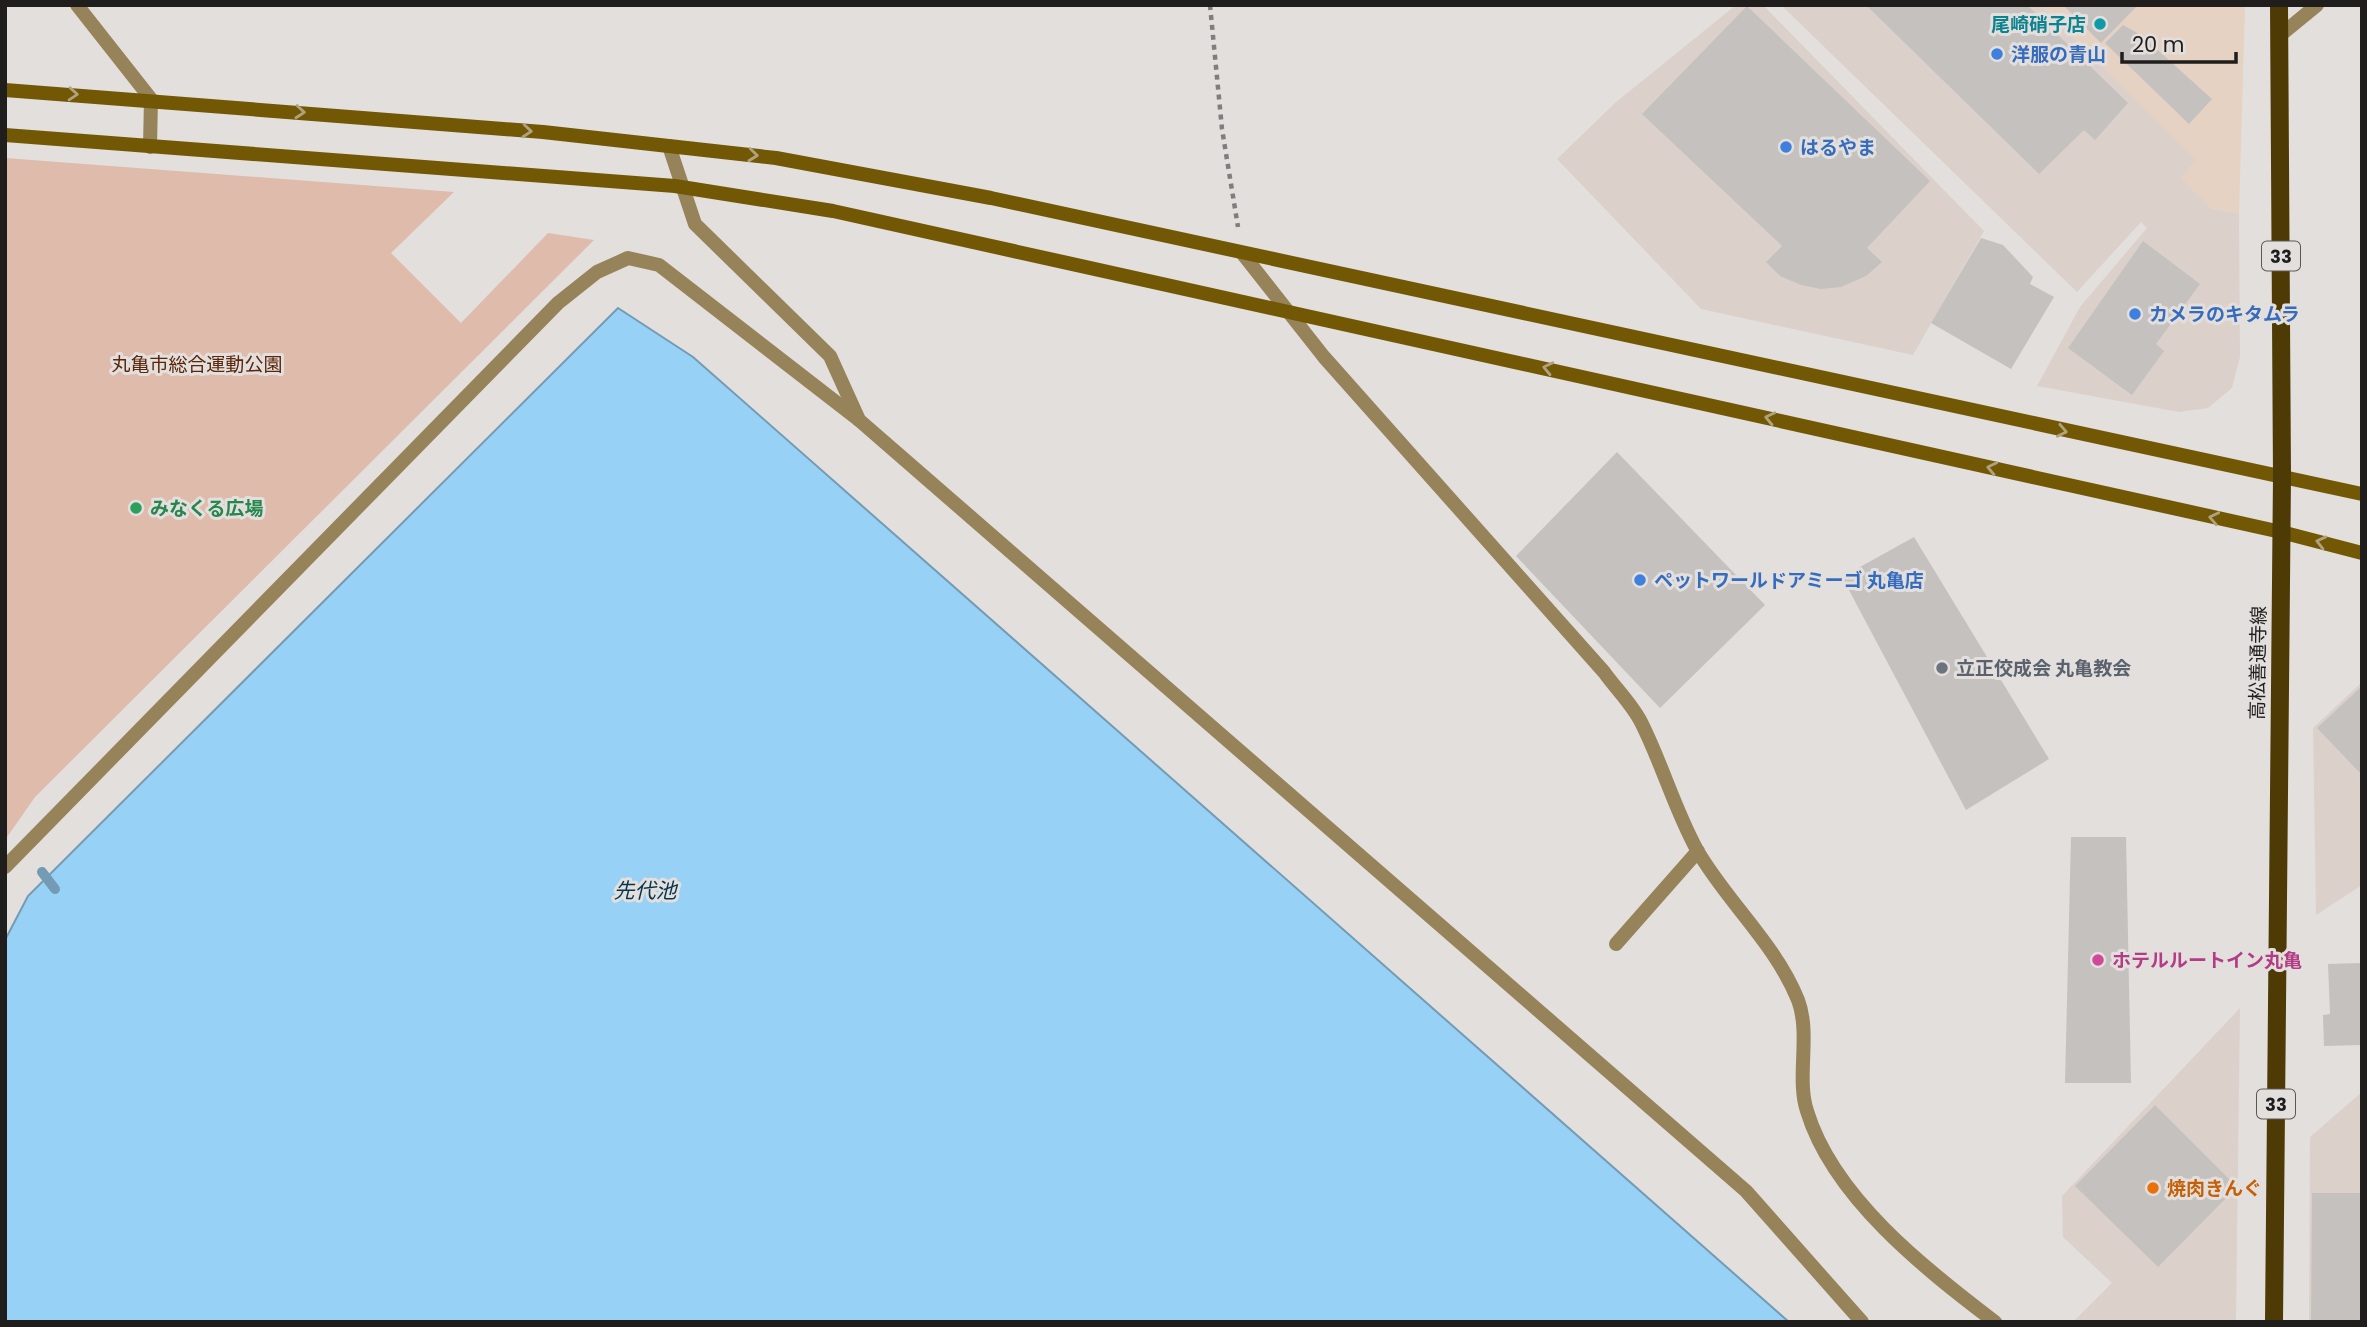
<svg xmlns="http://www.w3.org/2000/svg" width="2367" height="1327" viewBox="0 0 2367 1327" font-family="Poppins,'Noto Sans JP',sans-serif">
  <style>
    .built { fill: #dcd0cb }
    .industrial { fill: #e6d2c3 }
    .green { fill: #dfbbab }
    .water { fill: #97d1f5; stroke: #739bb4; stroke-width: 2 }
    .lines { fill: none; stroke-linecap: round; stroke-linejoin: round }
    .stream { stroke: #739bb4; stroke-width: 10 }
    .building { fill: #c4c1bf }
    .path { stroke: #807d7c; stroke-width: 4.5; stroke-dasharray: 5 5; stroke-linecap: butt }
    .lane { stroke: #96835a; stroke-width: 14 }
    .street { stroke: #96835a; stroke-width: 14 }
    .secondary { stroke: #725705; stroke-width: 14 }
    .primary { stroke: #4d3a05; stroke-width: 18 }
    .oneway { stroke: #b0a27c }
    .culture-dot { fill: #0f9aa8; stroke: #e3dfdd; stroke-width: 2.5 }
    .shop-dot { fill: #3f7fe0; stroke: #e3dfdd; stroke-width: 2.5 }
    .leisure-dot { fill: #2e9e5b; stroke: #e3dfdd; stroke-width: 2.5 }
    .worship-dot { fill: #6b7280; stroke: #e3dfdd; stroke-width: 2.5 }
    .hotel-dot { fill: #d1479c; stroke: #e3dfdd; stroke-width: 2.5 }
    .food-dot { fill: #e8710a; stroke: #e3dfdd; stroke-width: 2.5 }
    .labels { text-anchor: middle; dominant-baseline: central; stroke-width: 6; stroke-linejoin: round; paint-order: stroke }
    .shield { fill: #e3dfdd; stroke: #5a5857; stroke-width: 2 }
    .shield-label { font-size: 18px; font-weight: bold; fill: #1f1e1d }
    .culture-label { font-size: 19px; font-weight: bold; fill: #0d838f; stroke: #e3dfdd; text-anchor: end }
    .shop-label { font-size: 19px; font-weight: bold; fill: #366cbe; stroke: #e3dfdd; text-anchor: start }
    .park-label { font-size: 19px; fill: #5b260b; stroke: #e3dfdd }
    .leisure-label { font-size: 19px; font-weight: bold; fill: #27864d; stroke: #e3dfdd; text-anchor: start }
    .street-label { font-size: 19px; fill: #1f1e1d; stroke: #e3dfdd }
    .worship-label { font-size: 19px; font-weight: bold; fill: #5b616d; stroke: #e3dfdd; text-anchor: start }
    .hotel-label { font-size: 19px; font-weight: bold; fill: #b23c85; stroke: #e3dfdd; text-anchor: start }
    .food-label { font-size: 19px; font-weight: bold; fill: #c56008; stroke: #e3dfdd; text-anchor: start }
    .water-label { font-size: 21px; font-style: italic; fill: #04364e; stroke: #e3dfdd }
  </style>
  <rect width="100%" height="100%" fill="#e3dfdd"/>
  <!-- built -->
  <path class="built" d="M1736,5H1763L1984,231L1913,355L1701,309L1557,159L1615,103Z
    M1781,5H2041L2197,160L2182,178L2211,208L2239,214L2240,357L2232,388L2208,408L2179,412L2037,386L2080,307L2147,228L2141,222L2077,292Z
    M2362,682V885L2316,915L2313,728Z
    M2240,1008L2236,1322H2073L2112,1283L2063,1237L2062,1196Z
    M2362,1092V1322H2309L2310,1137Z"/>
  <!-- industrial -->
  <path class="industrial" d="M2041,5H2245L2239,214L2211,208L2181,179L2196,160Z"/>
  <!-- green -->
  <path class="green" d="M5,158L454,192L391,253L461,323L548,233L594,240L35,797L5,840Z"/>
  <!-- water -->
  <path class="water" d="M618,308L693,357L1789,1322H5V940L28,896Z"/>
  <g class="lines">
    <!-- stream -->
    <path class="stream" d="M42,872L55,889"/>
  </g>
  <!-- building -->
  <path class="building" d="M1866,5H2027L2128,103L2095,140L2084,130L2039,174Z
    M2063,5H2138L2101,43Z
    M1747,6L1930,181L1867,248L1882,262L1866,276L1841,287L1821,289L1801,285L1780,276L1766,262L1782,246L1642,114Z
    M2123,25L2141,35L2212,99L2189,124L2105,43Z
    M1981,238L2003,245L2033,277L2030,284L2054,297L2011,369L1931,323Z
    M2143,241L2200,284L2156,344L2164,351L2132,395L2068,348Z
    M1617,452L1765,605L1660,708L1516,556Z
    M1914,537L2049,759L1966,810L1842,577Z
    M2362,686V775L2317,728Z
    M2071,837H2126L2131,1083H2065Z
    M2362,963V1045L2324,1046L2323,1015L2330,1014L2328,964Z
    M2155,1105L2237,1187L2158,1267L2075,1186Z
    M2312,1193H2362V1322H2311Z"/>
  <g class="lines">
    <!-- path -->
    <path class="path" d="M1210,5L1222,129L1238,227"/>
    <!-- lane -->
    <path class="lane" d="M5,867L558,303L597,272L628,258L659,265L859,420"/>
    <!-- street -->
    <path class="street" d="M77,5L151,99L150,147
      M2278,37L2317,5
      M669,146L695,224L830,356L859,420L1746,1191L1862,1322
      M1242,253L1324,357L1604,672C1616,689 1633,705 1642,724C1662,764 1675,810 1697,850C1727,902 1775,943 1798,1000C1811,1034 1796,1078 1807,1111C1833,1197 1925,1269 1995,1322
      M1616,944L1698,851"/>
    <!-- secondary -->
    <path class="secondary" d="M5,90L543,132L776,158L991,198L2362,494
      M5,135L675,186L833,211L2281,532L2362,553"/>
    <!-- primary -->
    <path class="primary" d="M2274,1322L2282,476L2279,5"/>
  </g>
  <!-- one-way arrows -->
  <defs><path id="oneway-chevron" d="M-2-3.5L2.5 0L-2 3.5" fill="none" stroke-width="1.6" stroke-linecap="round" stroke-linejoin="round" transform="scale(1.75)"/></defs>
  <g class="oneway">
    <use href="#oneway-chevron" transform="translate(73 94) rotate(4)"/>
    <use href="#oneway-chevron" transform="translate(300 112) rotate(5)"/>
    <use href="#oneway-chevron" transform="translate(527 131) rotate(5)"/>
    <use href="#oneway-chevron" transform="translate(753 155) rotate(6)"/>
    <use href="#oneway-chevron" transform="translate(1548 368) rotate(-167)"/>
    <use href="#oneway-chevron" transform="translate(1770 418) rotate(-167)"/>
    <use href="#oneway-chevron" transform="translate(2062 431) rotate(12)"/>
    <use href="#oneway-chevron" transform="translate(1992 468) rotate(-167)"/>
    <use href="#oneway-chevron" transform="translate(2214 518) rotate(-168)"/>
    <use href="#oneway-chevron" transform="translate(2321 542) rotate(-166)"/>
  </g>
  <!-- markers -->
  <circle class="culture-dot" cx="2100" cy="24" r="7"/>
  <g class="shop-dot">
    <circle cx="1997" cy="54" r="7"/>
    <circle cx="1786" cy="147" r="7"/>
    <circle cx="2135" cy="314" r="7"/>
    <circle cx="1640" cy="580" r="7"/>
  </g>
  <circle class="leisure-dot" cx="136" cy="508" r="7"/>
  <circle class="worship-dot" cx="1942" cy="668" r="7"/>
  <circle class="hotel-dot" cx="2098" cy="960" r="7"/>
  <circle class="food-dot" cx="2153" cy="1188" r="7"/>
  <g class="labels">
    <!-- shield labels -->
    <g class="shield">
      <rect x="2262" y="241.5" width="38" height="29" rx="5"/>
      <rect x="2257" y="1089.5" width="38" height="29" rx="5"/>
    </g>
    <g class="shield-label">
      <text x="2281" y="256">33</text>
      <text x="2276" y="1104">33</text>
    </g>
    <!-- culture labels -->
    <g class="culture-label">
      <text x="2086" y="24">尾崎硝子店</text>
    </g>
    <!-- shop labels -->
    <g class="shop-label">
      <text x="2011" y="54">洋服の青山</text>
      <text x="1800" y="147">はるやま</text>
      <text x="2149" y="314">カメラのキタムラ</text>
      <text x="1654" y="580">ペットワールドアミーゴ 丸亀店</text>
    </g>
    <!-- park labels -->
    <g class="park-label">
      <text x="197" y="364">丸亀市総合運動公園</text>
    </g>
    <!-- leisure labels -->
    <g class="leisure-label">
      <text x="150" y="508">みなくる広場</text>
    </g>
    <!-- street labels -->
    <g class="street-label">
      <text transform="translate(2258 663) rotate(-89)">高松善通寺線</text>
    </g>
    <!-- worship labels -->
    <g class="worship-label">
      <text x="1956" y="668">立正佼成会 丸亀教会</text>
    </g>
    <!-- hotel labels -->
    <g class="hotel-label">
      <text x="2112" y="960">ホテルルートイン丸亀</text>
    </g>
    <!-- food labels -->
    <g class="food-label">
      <text x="2167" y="1188">焼肉きんぐ</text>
    </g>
    <!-- water labels -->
    <g class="water-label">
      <text x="645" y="890">先代池</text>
    </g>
  </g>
  <!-- border -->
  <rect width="2367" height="1327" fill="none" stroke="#1f1e1d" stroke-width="14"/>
  <!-- scale -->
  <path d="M2122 52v10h114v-10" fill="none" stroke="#1f1e1d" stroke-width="3.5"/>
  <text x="2132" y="52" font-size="21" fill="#1f1e1d" stroke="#e3dfdd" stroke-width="5" paint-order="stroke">20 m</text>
</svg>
